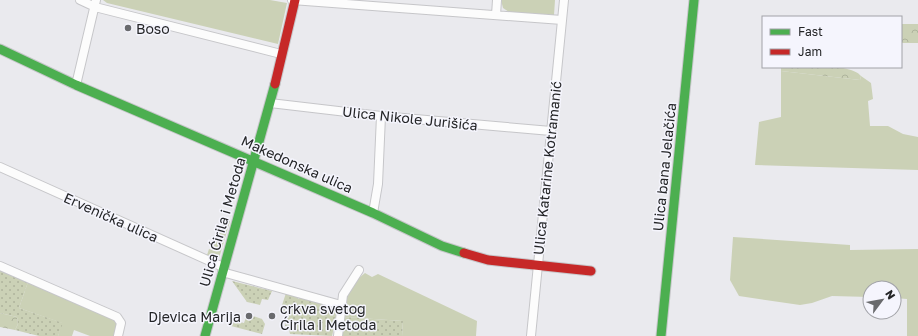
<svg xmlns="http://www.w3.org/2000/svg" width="918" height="336" viewBox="0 0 918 336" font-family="'Golos Text',sans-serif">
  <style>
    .green { fill: #cbd1b6 }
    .forest { fill: url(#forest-crowns) }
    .garden { fill: url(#garden-dots) }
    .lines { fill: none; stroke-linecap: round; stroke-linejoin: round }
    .street-casing { stroke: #c6c6c9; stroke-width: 10 }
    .fast-casing { stroke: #c6c6c9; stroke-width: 11 }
    .jam-casing { stroke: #c6c6c9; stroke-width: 11 }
    .street { stroke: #fcfcfc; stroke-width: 8 }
    .fast { stroke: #4caf50; stroke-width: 9 }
    .jam { stroke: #c62828; stroke-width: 9 }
    .poi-dot { fill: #696a6d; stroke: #f5f5fd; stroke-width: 1.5 }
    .labels { text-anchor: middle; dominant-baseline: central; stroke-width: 3; stroke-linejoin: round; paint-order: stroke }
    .poi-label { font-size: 14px; fill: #242527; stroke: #f5f5fd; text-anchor: start }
    .street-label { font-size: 14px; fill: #242527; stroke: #f5f5fd }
  </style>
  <defs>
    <pattern id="forest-crowns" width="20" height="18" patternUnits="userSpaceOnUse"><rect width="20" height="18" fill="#cbd1b6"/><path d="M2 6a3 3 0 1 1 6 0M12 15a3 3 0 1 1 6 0" fill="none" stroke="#aeb39c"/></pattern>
    <pattern id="garden-dots" width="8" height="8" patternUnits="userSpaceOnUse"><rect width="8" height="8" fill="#cbd1b6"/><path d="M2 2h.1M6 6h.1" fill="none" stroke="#aeb39c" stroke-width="1.8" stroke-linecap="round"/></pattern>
  </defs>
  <rect width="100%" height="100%" fill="#eaeaee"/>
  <!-- green -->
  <path class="green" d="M103,0H270L287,3L278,44L107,3Z
    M501,0H555L554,15L509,12L503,8Z
    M781,71L860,80L861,76L871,83L873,99L868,101L870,126H888L903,134L918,137V170L755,165L759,122L781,117Z
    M225,219L230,221L219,258L207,255L209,249L212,250Z
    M733,237L850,245V250L918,249V336H907V299L894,298V288H870V297L832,296L812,303L800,305L739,296L730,280Z
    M365,273L372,277L378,274L477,321L476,336H402L403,321L344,317C345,295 348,287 365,273Z
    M28,282L115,320L118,322L117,336H90L74,330L72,336H58L62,323L19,308Z"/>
  <!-- forest -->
  <path class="forest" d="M901,24H918V43H901Z
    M781,67C798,67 851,62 861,76L860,80L781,71Z
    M0,313L17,317L18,324L15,330L0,327Z"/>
  <!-- garden -->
  <path class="garden" d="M0,269L28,282L19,308L63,323L58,336H39L15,330L18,324L17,317L0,313Z
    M232,281L272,291L268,300L262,299L260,305L247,302Z
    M286,293L296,296L298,299L301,297L336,306L338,311L332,336L290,334L288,326H285L288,314L284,313L281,308Z
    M247,314L262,319L265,324L262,334L231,326L232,321L244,323Z
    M344,317L403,321L402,336H340Z"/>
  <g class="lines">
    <defs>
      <path id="street" d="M80,0L95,7L281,54
        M292,0L562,20
        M496,15L497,0
        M76,85L96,0
        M270,103L381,116L551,131
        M0,167L223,267
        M373,213L378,184L381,116
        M0,266L117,317L121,323L118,336
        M222,272L341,305
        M338,336L343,295L359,270
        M531,336L564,0"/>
      <path id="fast" d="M0,49L76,85L373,213L442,246L464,253
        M205,336L275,84
        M661,336L694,0"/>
      <path id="jam" d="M275,84L295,0
        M464,253L488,260L591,271"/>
    </defs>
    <!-- street casing -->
    <use href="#street" class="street-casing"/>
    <!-- fast casing -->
    <use href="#fast" class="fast-casing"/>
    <!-- jam casing -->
    <use href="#jam" class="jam-casing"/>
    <!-- street -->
    <use href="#street" class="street"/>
    <!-- fast -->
    <use href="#fast" class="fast"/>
    <!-- jam -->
    <use href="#jam" class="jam"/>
  </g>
  <!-- markers -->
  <g class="poi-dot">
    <circle cx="128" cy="28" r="4"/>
    <circle cx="249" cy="316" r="4"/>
    <circle cx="272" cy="316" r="4"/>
  </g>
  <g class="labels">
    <!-- poi labels -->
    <g class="poi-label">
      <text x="136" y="28">Boso</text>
      <text x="280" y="308">crkva svetog<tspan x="280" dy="16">Ćirila i Metoda</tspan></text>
      <text x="241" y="316" text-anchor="end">Djevica Marija</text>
    </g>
    <!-- street labels -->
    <g class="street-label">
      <text transform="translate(410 118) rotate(6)">Ulica Nikole Jurišića</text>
      <text transform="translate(297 164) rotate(24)">Makedonska ulica</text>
      <text transform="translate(664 167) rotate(-84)">Ulica bana Jelačića</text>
      <text transform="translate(547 168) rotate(-84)">Ulica Katarine Kotramanić</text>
      <text transform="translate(111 217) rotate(24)">Ervenička ulica</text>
      <text transform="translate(222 222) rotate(-74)">Ulica Ćirila i Metoda</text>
    </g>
  </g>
  <!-- legend -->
  <rect x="762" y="16" width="140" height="52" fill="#f5f5fd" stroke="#a1a2a7"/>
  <rect x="770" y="29" width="20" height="6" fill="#4caf50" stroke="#a1a2a7"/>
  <text x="798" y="36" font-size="12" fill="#242527">Fast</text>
  <rect x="770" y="49" width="20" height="6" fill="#c62828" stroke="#a1a2a7"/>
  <text x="798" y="56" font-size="12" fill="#242527">Jam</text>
  <!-- north arrow -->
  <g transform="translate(882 300) rotate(58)"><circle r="19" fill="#f5f5fd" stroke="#a1a2a7"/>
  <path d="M0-3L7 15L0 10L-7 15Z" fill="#696a6d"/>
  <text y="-6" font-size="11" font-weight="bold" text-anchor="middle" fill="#242527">N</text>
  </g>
</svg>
